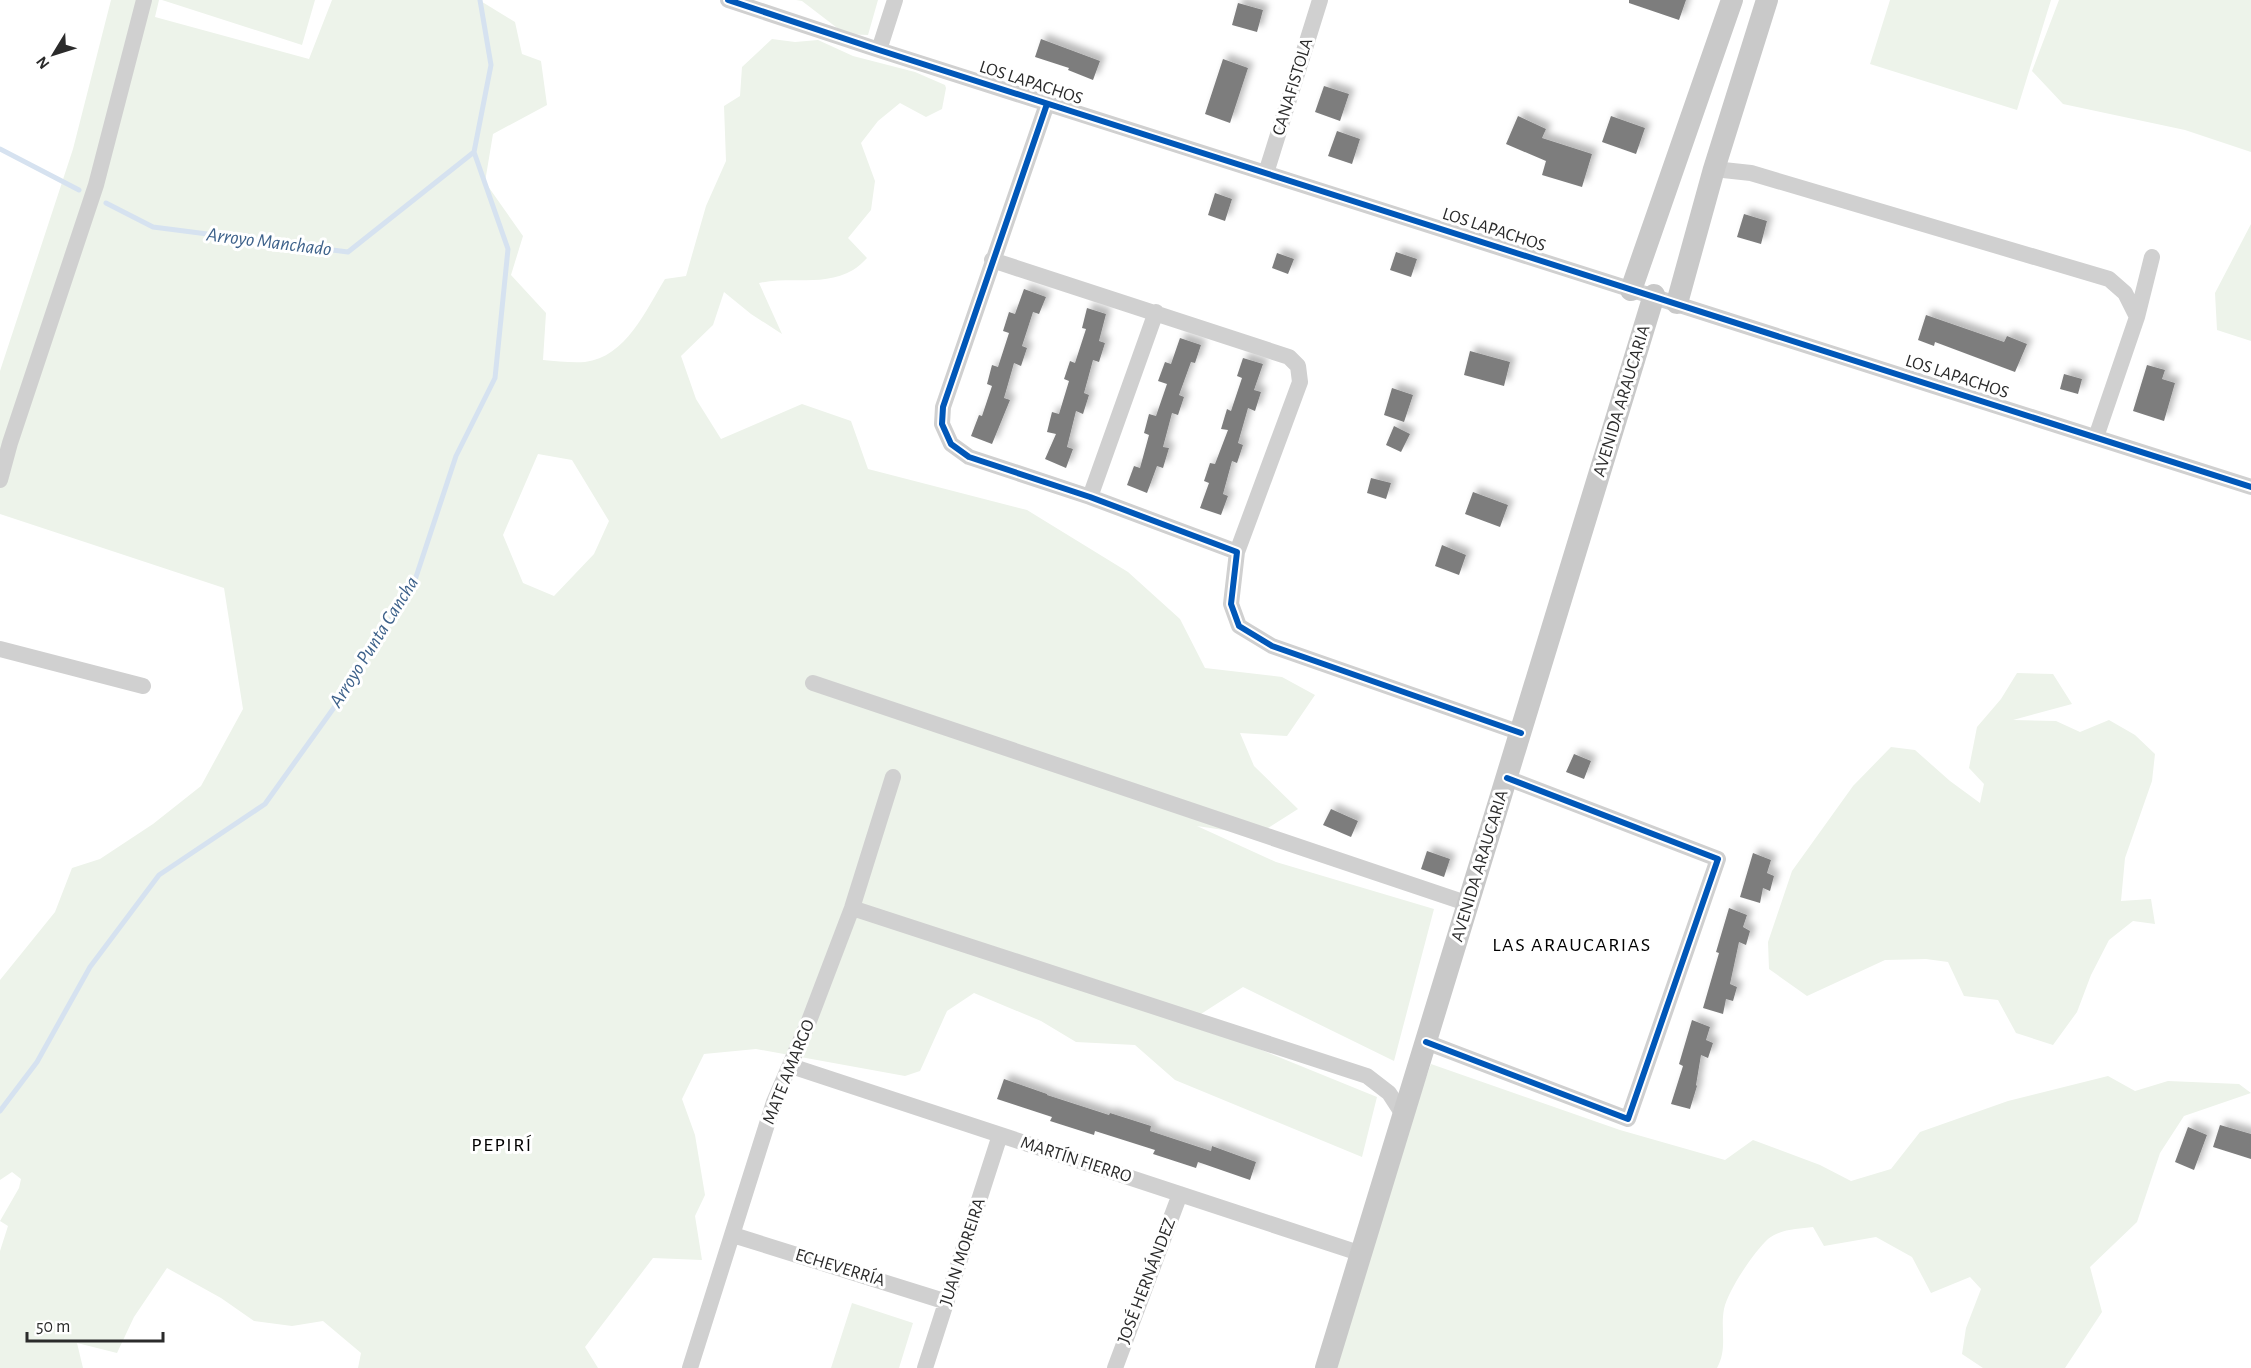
<svg xmlns="http://www.w3.org/2000/svg" width="2251" height="1368" viewBox="0 0 2251 1368" font-family="'Alegreya Sans',sans-serif">
  <style>
    .green { fill: #edf3ea; fill-rule: evenodd }
    .lines { fill: none; stroke-linecap: round; stroke-linejoin: round }
    .stream { stroke: #d6e2f0; stroke-width: 5 }
    .building { fill: #7d7d7d; filter: url(#shadow) }
    .street { stroke: #d0d0d0; stroke-width: 16 }
    .secondary { stroke: #c9c9c9; stroke-width: 22 }
    .cycleway-casing { stroke: #fff; stroke-width: 10 }
    .cycleway { stroke: #0057b8; stroke-width: 6 }
    .labels { text-anchor: middle; dominant-baseline: central; stroke-width: 6; stroke-linejoin: round; paint-order: stroke }
    .street-label { font-size: 18px; fill: #2b2b2b; stroke: #fff }
    .water-label { font-size: 20px; font-style: italic; fill: #3d618a; stroke: #fff }
    .neighbourhood-label { font-size: 20px; letter-spacing: 1.5px; fill: #000; stroke: #fff }
  </style>
  <defs>
    <filter id="shadow"><feDropShadow dx="5.5" dy="-5.5" stdDeviation="3" flood-color="#0004"/></filter>
  </defs>
  <rect width="100%" height="100%" fill="#fff"/>
  <!-- green -->
  <path class="green" d="M111,0H159L155,17L309,59L332,0H479L515,22L522,54L541,61L547,105L493,134L485,182L523,236L511,275L546,313L543,360C556,361 571,363 585,362C626,357 646,310 665,279L686,276L706,206L726,161L724,106L740,96L742,67L772,39L795,42L818,40L853,56L915,72L945,85L946,88L942,109L926,117L900,103L878,121L861,143L875,181L871,210L848,238L867,258C863,262 858,267 853,270C824,287 790,276 759,283L782,334L751,314L724,292L713,325L681,356L696,399L721,439L802,404L851,421L868,469L1027,510L1128,572L1180,619L1205,668L1282,677L1315,695L1287,736L1240,733L1254,766L1298,809L1257,835L1197,826L1276,862L1434,909L1394,1061L1243,987L1190,1021L1377,1097L1362,1157L1175,1080L1135,1045L1076,1042L1041,1021L974,993L947,1011L920,1071L905,1076L756,1049L704,1054L682,1099L695,1135L705,1195L695,1216L702,1260L653,1258L585,1347L598,1368H358L361,1353L323,1321L292,1326L254,1321L221,1298L167,1268L134,1317L117,1353L77,1343L83,1368H0V1251L8,1226L0,1221L19,1188L21,1179L12,1172L0,1180V980L55,912L72,868L100,859L153,824L201,786L243,709L224,588L0,514V371L73,149ZM538,454L572,460L609,521L594,554L554,596L523,583L503,535Z
    M162,0H315L302,45Z
    M796,0H878L868,35L845,34L802,1Z
    M1890,0H2051L2017,110L1870,64Z
    M2059,0H2251V152L2185,130L2063,104L2032,71Z
    M2251,224V341L2217,330L2215,293Z
    M2017,673L2053,674L2072,704L2013,720L2056,721L2080,732L2109,720L2135,735L2155,754L2152,781L2125,858L2121,901L2151,899L2155,924L2133,921L2109,940L2091,975L2077,1012L2053,1045L2016,1033L1998,1000L1964,996L1948,962L1926,959L1885,960L1807,996L1769,969L1768,942L1792,871L1853,786L1891,747L1915,750L1950,781L1980,803L1984,784L1969,768L1977,727L2001,699Z
    M1431,1064L1620,1130L1725,1160L1753,1140L1820,1165L1851,1181L1891,1169L1920,1132L2008,1101L2108,1076L2135,1091L2168,1081L2239,1084L2251,1093L2184,1116L2160,1153L2137,1222L2090,1267L2102,1312L2065,1368H1983L1962,1354L1966,1328L1981,1289L1970,1277L1931,1293L1912,1257L1876,1237L1824,1246L1813,1227C1798,1229 1780,1229 1768,1239C1754,1252 1728,1290 1724,1309C1720,1330 1728,1348 1717,1368H1329L1362,1254Z
    M852,1303L913,1323L899,1368H831Z"/>
  <g class="lines">
    <!-- stream -->
    <path class="stream" d="M0,149L79,190
      M106,203L153,227L348,252L474,152
      M0,1111L37,1062L90,967L159,875L265,804L338,702L414,583L456,456L495,378L508,249L474,152L491,65L480,0"/>
  </g>
  <!-- building -->
  <path class="building" d="M1629,0H1686L1679,20L1629,3Z
    M1238,3L1263,10L1257,32L1232,25Z
    M1041,39L1100,61L1093,80L1068,70L1069,68L1035,57Z
    M1223,59L1248,68L1230,123L1205,114Z
    M1324,86L1349,94L1340,121L1315,112Z
    M1518,116L1546,129L1542,138L1592,154L1582,187L1542,175L1546,161L1506,144Z
    M1611,116L1645,128L1636,154L1602,142Z
    M1337,131L1360,139L1352,164L1328,156Z
    M1215,193L1232,199L1225,221L1208,215Z
    M1744,214L1767,221L1761,244L1737,237Z
    M1396,252L1417,259L1411,277L1390,270Z
    M1277,253L1294,259L1288,274L1272,268Z
    M1024,289L1046,297L1039,314L1033,312L1022,346L1027,348L1021,366L1014,363L1004,398L1010,400L992,444L971,436L979,415L982,416L992,386L987,384L992,365L998,367L1009,333L1003,331L1009,312L1015,314Z
    M1087,308L1106,314L1099,341L1105,343L1099,362L1093,360L1084,393L1089,395L1083,414L1076,411L1067,447L1073,449L1066,468L1045,459L1056,434L1047,432L1052,412L1059,414L1069,381L1064,379L1070,361L1075,363L1086,329L1082,328Z
    M1926,315L2004,342L2007,336L2027,344L2015,372L1935,342L1934,346L1918,340Z
    M1180,338L1201,345L1195,363L1191,362L1179,395L1184,397L1178,415L1172,413L1163,447L1169,448L1163,468L1157,466L1147,493L1127,485L1134,466L1140,468L1149,435L1144,433L1149,414L1156,416L1167,384L1158,381L1165,362L1171,364Z
    M1470,351L1510,362L1504,386L1464,375Z
    M1243,358L1263,364L1254,390L1261,392L1255,411L1248,408L1238,443L1243,445L1237,463L1232,461L1223,494L1228,496L1221,515L1200,508L1209,483L1204,481L1210,463L1215,464L1228,430L1221,429L1227,409L1231,411L1242,378L1237,376Z
    M2147,365L2165,370L2162,379L2175,383L2164,421L2133,411Z
    M2064,374L2082,379L2078,394L2060,389Z
    M1392,388L1413,395L1404,422L1384,415Z
    M1394,426L1410,434L1401,452L1386,445Z
    M1371,478L1391,483L1386,499L1367,493Z
    M1473,492L1508,505L1500,527L1465,514Z
    M1442,545L1466,555L1459,575L1435,566Z
    M1574,754L1591,761L1584,779L1566,772Z
    M1331,809L1358,821L1351,837L1323,825Z
    M1427,851L1450,859L1444,877L1421,869Z
    M1753,853L1771,860L1767,873L1774,876L1770,891L1763,888L1760,903L1740,897Z
    M1729,908L1747,915L1743,927L1750,931L1746,945L1739,942L1730,984L1737,987L1733,1001L1726,999L1723,1014L1703,1008L1719,953L1716,952Z
    M1692,1020L1710,1027L1706,1040L1713,1043L1708,1058L1701,1055L1696,1085L1697,1086L1690,1109L1671,1104L1683,1066L1679,1064Z
    M1004,1079L1047,1094V1095L1109,1115L1110,1113L1151,1126L1150,1131L1211,1151L1212,1146L1256,1162L1250,1180L1198,1162L1196,1168L1153,1154L1155,1150L1095,1131L1094,1135L1050,1121L1052,1117L997,1099Z
    M2220,1125L2251,1134V1159L2213,1147Z
    M2188,1127L2207,1135L2194,1170L2175,1162Z"/>
  <g class="lines">
    <!-- street -->
    <path class="street" d="M728,0L879,50L2251,487
      M879,50L895,0
      M1047,104L943,407L942,424L951,444L969,457L1090,497L1237,552L1231,604L1239,626L1272,646L1521,733
      M1714,169L1751,173L2109,279L2125,293L2137,317
      M1266,173L1320,0
      M992,260L1289,357L1298,366L1300,382L1237,552
      M2096,437L2137,317L2152,257
      M0,480L10,443L96,185L144,0
      M1090,497L1156,312
      M0,649L143,686
      M813,683L1469,904
      M852,908L1367,1076L1389,1093L1402,1113
      M1426,1042L1628,1119L1718,859L1507,778
      M791,1066L1362,1254
      M733,1235L947,1302
      M690,1368L774,1102L809,1021L852,908L893,777
      M925,1368L1000,1135
      M1115,1368L1180,1194"/>
    <!-- secondary -->
    <path class="secondary" d="M1631,290L1732,0
      M1677,303L1714,169L1767,0
      M1326,1368L1654,295"/>
    <defs>
      <path id="cycleway" d="M728,0L879,50L2251,487
        M1047,104L943,407L942,424L951,444L969,457L1090,497L1237,552L1231,604L1239,626L1272,646L1521,733
        M1426,1042L1628,1119L1718,859L1507,778"/>
    </defs>
    <!-- cycleway casing -->
    <use href="#cycleway" class="cycleway-casing"/>
    <!-- cycleway -->
    <use href="#cycleway" class="cycleway"/>
  </g>
  <g class="labels">
    <!-- street labels -->
    <g class="street-label">
      <text transform="translate(1031 83) rotate(18)">LOS LAPACHOS</text>
      <text transform="translate(1293 87) rotate(-73)">CANAFISTOLA</text>
      <text transform="translate(1494 230) rotate(18)">LOS LAPACHOS</text>
      <text transform="translate(1957 377) rotate(18)">LOS LAPACHOS</text>
      <text transform="translate(1622 401) rotate(-73)">AVENIDA ARAUCARIA</text>
      <text transform="translate(1480 866) rotate(-73)">AVENIDA ARAUCARIA</text>
      <text transform="translate(789 1072) rotate(-68)">MATE AMARGO</text>
      <text transform="translate(1076 1160) rotate(18)">MARTÍN FIERRO</text>
      <text transform="translate(963 1252) rotate(-72)">JUAN MOREIRA</text>
      <text transform="translate(840 1268) rotate(17)">ECHEVERRÍA</text>
      <text transform="translate(1147 1281) rotate(-69)">JOSÉ HERNÁNDEZ</text>
    </g>
    <!-- water labels -->
    <g class="water-label">
      <text transform="translate(269 242) rotate(7)">Arroyo Manchado</text>
      <text transform="translate(374 642) rotate(-58)">Arroyo Punta Cancha</text>
    </g>
    <!-- neighbourhood labels -->
    <g class="neighbourhood-label">
      <text x="1572" y="945">LAS ARAUCARIAS</text>
      <text x="502" y="1145">PEPIRÍ</text>
    </g>
  </g>
  <!-- north arrow -->
  <g transform="translate(54 54) rotate(232)" stroke="#ffffff" stroke-width="4.5" paint-order="stroke">
  <path d="M0-4.5L10 22L0 15L-10 22Z" fill="#2b2b2b"/>
  <text y="-9" font-size="16" font-weight="bold" text-anchor="middle" fill="#2b2b2b">N</text>
  </g>
  <!-- scale -->
  <path d="M27 1332v9h136v-9" fill="none" stroke="#2b2b2b" stroke-width="3"/>
  <text x="36" y="1332" font-size="18" fill="#2b2b2b" stroke="#ffffff" stroke-width="4.5" paint-order="stroke">50 m</text>
</svg>
